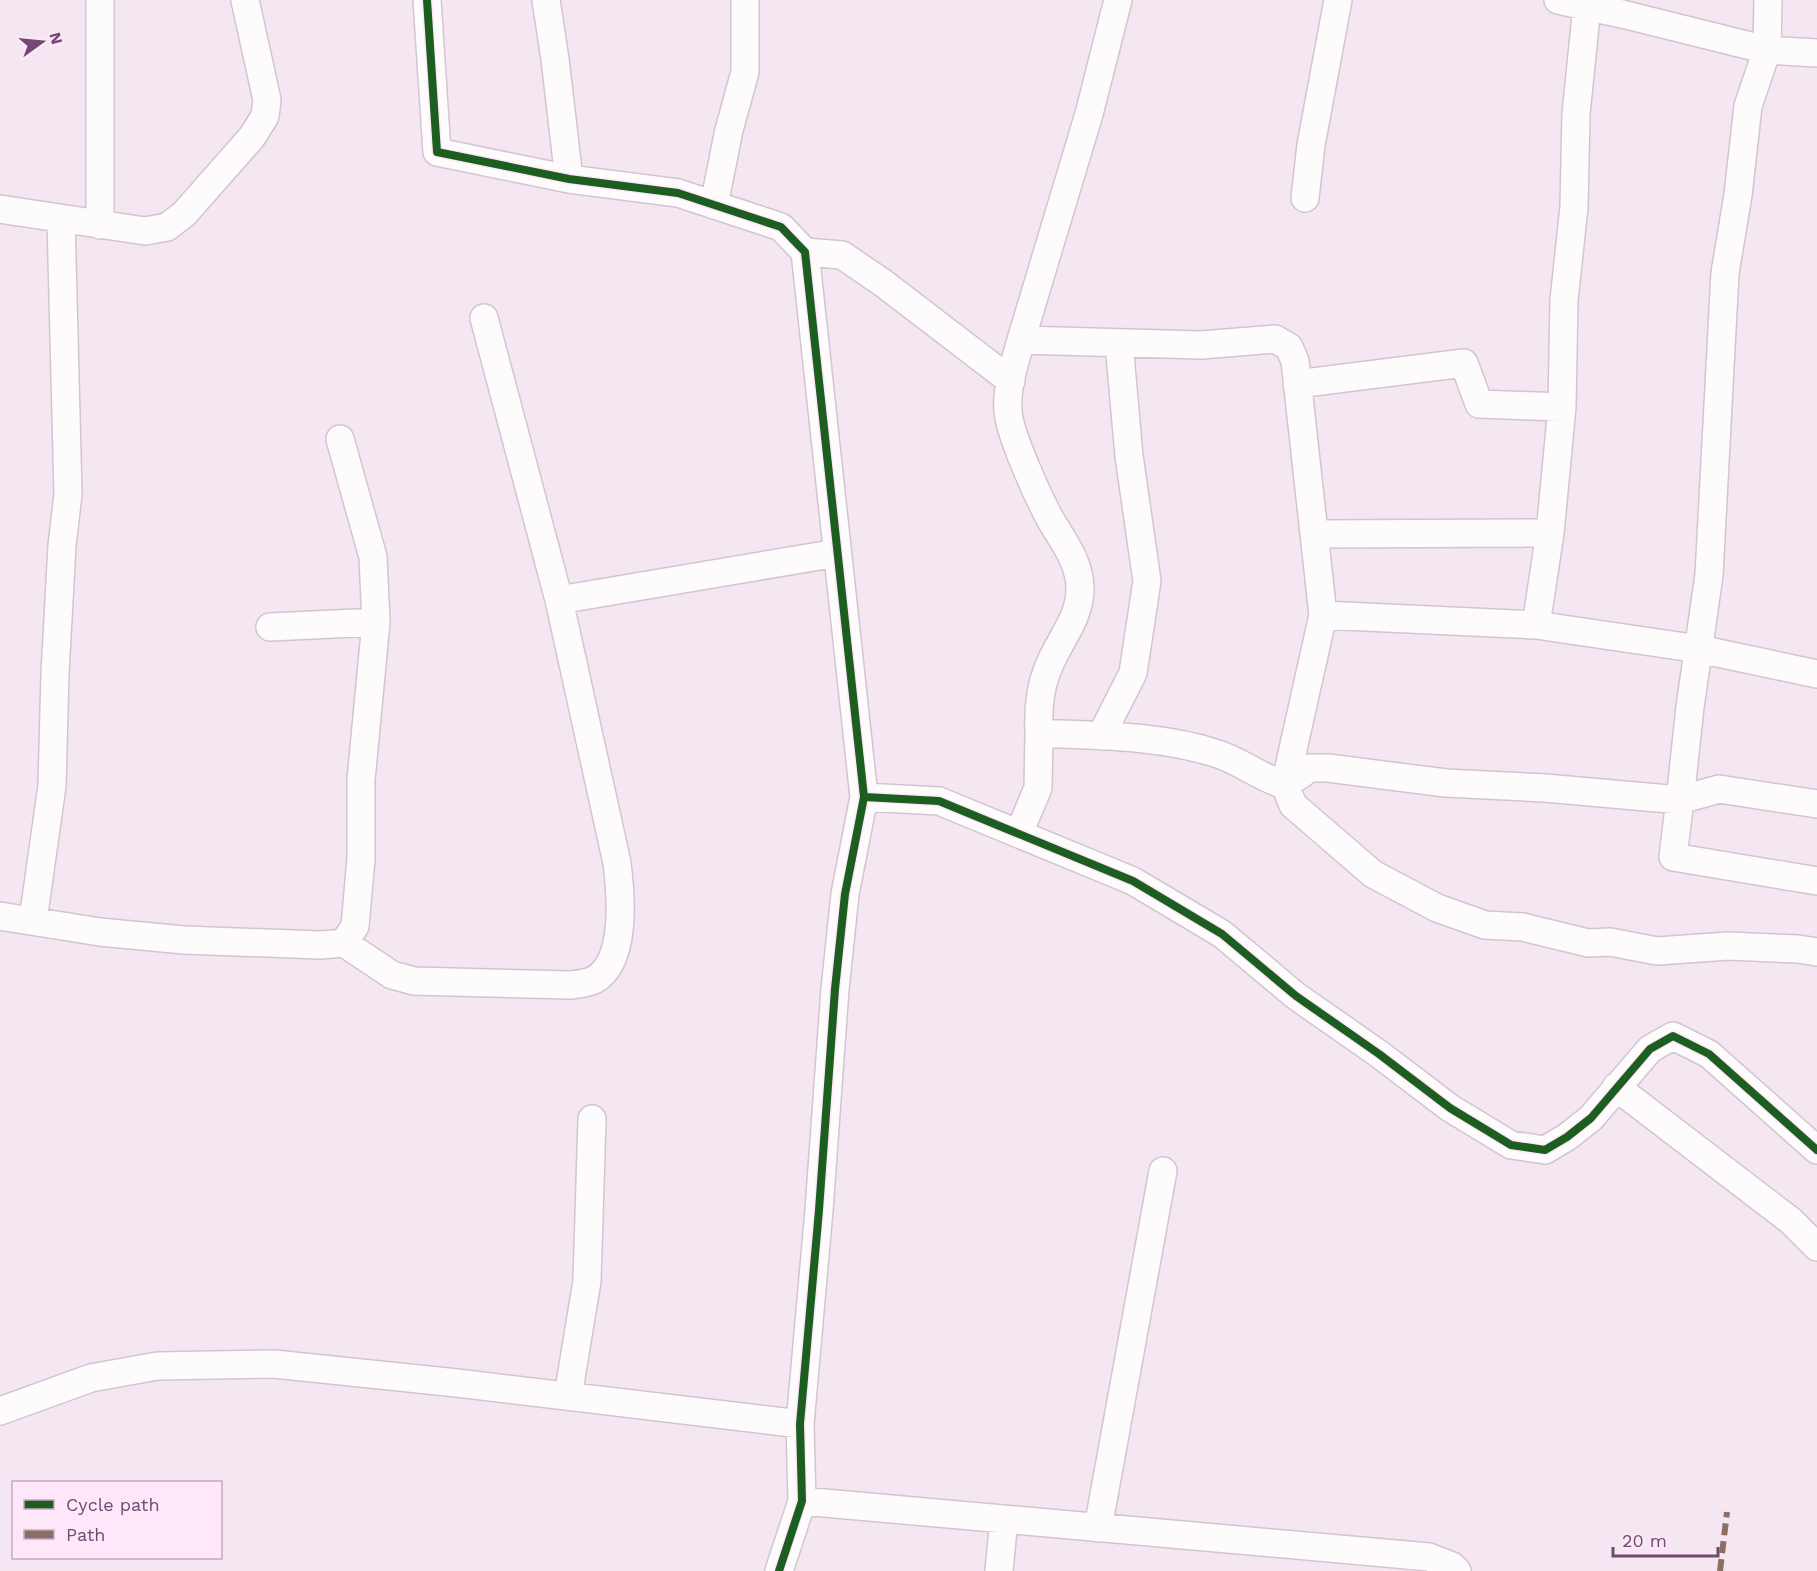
<svg xmlns="http://www.w3.org/2000/svg" width="1817" height="1571" viewBox="0 0 1817 1571" font-family="'Work Sans',sans-serif">
  <style>
    .lines { fill: none; stroke-linecap: round; stroke-linejoin: round }
    .street-casing { stroke: #d3c5d0; stroke-width: 30 }
    .street { stroke: #fefbfd; stroke-width: 27 }
    .quiet { stroke: #8d6e63; stroke-width: 6; stroke-dasharray: 12 6; stroke-linecap: butt }
    .cycleway-casing { stroke: #fee7f8; stroke-width: 11 }
    .cycleway { stroke: #1b5e20; stroke-width: 8 }
  </style>
  <rect width="100%" height="100%" fill="#f5e7f1"/>
  <g class="lines">
    <defs>
      <path id="street" d="M100,0V225
        M427,0L437,152L569,179L678,193L781,227L805,252L864,797L845,894L835,989L819,1210L800,1424L802,1501L779,1571
        M546,0L555,59L569,179
        M1118,0L1089,114L1021,340L1201,345L1275,339L1289,347L1295,361L1323,615
        M1558,0L1622,14L1767,50L1817,53
        M1768,0L1767,50L1748,106L1738,195L1725,273L1709,575L1690,707L1680,800L1719,789L1817,804
        M1587,6L1576,114L1574,207L1564,300L1562,407L1550,533L1536,625L1699,649L1817,674
        M1305,198L1311,145L1338,0
        M714,205L729,130L745,72V0
        M0,209L145,231L167,227L184,214L252,137L265,116L267,100L245,0
        M805,252L842,255L883,283L1011,381
        M484,318L559,600
        M1021,340C1015,362 1006,387 1008,411C1009,433 1038,496 1049,517C1062,540 1079,560 1080,587C1081,619 1057,642 1047,671C1039,691 1038,712 1039,733
        M1297,384L1464,363L1479,404L1562,407
        M1315,534L1550,533
        M1536,625L1323,615L1285,785L1293,805L1373,874L1437,908L1485,925L1523,927L1588,943L1610,942L1657,951L1728,946L1798,949L1817,952
        M270,627L376,622
        M1101,736L1133,673L1147,581L1129,456L1119,343
        M864,797L939,801L1133,881L1222,934L1296,996L1379,1054L1450,1108L1511,1145L1545,1150L1567,1137L1591,1118L1650,1049L1673,1036L1709,1054L1817,1150
        M1019,833L1038,788L1039,733C1098,736 1161,735 1218,754C1242,762 1261,778 1285,785L1310,768H1328L1446,783L1545,788L1680,800L1673,857L1817,881
        M0,916L100,932L184,940L320,945L344,943L355,926L361,859V780L376,622L373,557L340,439
        M33,920L52,786L55,673L62,546L68,494L61,219
        M344,943L392,975L414,981L571,985C578,984 588,983 594,980C627,962 621,895 617,863L559,600L837,553
        M1616,1087L1791,1221L1817,1247
        M568,1396L587,1281L592,1119
        M0,1411L91,1378L157,1366L274,1364L457,1383L800,1424
        M802,1501L1429,1557L1452,1566L1457,1571
        M1098,1528L1163,1171
        M999,1571L1004,1519"/>
    </defs>
    <!-- street casing -->
    <use href="#street" class="street-casing"/>
    <!-- street -->
    <use href="#street" class="street"/>
    <!-- quiet -->
    <path class="quiet" d="M1720,1571L1727,1512"/>
    <defs>
      <path id="cycleway" d="M427,0L437,152L569,179L678,193L781,227L805,252L864,797L845,894L835,989L819,1210L800,1424L802,1501L779,1571
        M864,797L939,801L1133,881L1222,934L1296,996L1379,1054L1450,1108L1511,1145L1545,1150L1567,1137L1591,1118L1650,1049L1673,1036L1709,1054L1817,1150"/>
    </defs>
    <!-- cycleway casing -->
    <use href="#cycleway" class="cycleway-casing"/>
    <!-- cycleway -->
    <use href="#cycleway" class="cycleway"/>
  </g>
  <!-- legend -->
  <rect x="12" y="1481" width="210" height="78" fill="#fee7f8" stroke="#c6a8c2" stroke-width="1.5"/>
  <rect x="24" y="1500" width="30" height="9" fill="#1b5e20" stroke="#c6a8c2" stroke-width="1.5"/>
  <text x="66" y="1511" font-size="18" fill="#714971">Cycle path</text>
  <rect x="24" y="1530" width="30" height="9" fill="#8d6e63" stroke="#c6a8c2" stroke-width="1.5"/>
  <text x="66" y="1541" font-size="18" fill="#714971">Path</text>
  <!-- north arrow -->
  <g transform="translate(42 42) rotate(75)" stroke="#fee7f8" stroke-width="4.5" paint-order="stroke">
  <path d="M0-4.5L10 22L0 15L-10 22Z" fill="#714971"/>
  <text y="-9" font-size="16" font-weight="bold" text-anchor="middle" fill="#714971">N</text>
  </g>
  <!-- scale -->
  <path d="M1613 1547v9h105v-9" fill="none" stroke="#714971" stroke-width="3"/>
  <text x="1622" y="1547" font-size="18" fill="#714971" stroke="#fee7f8" stroke-width="4.5" paint-order="stroke">20 m</text>
</svg>
